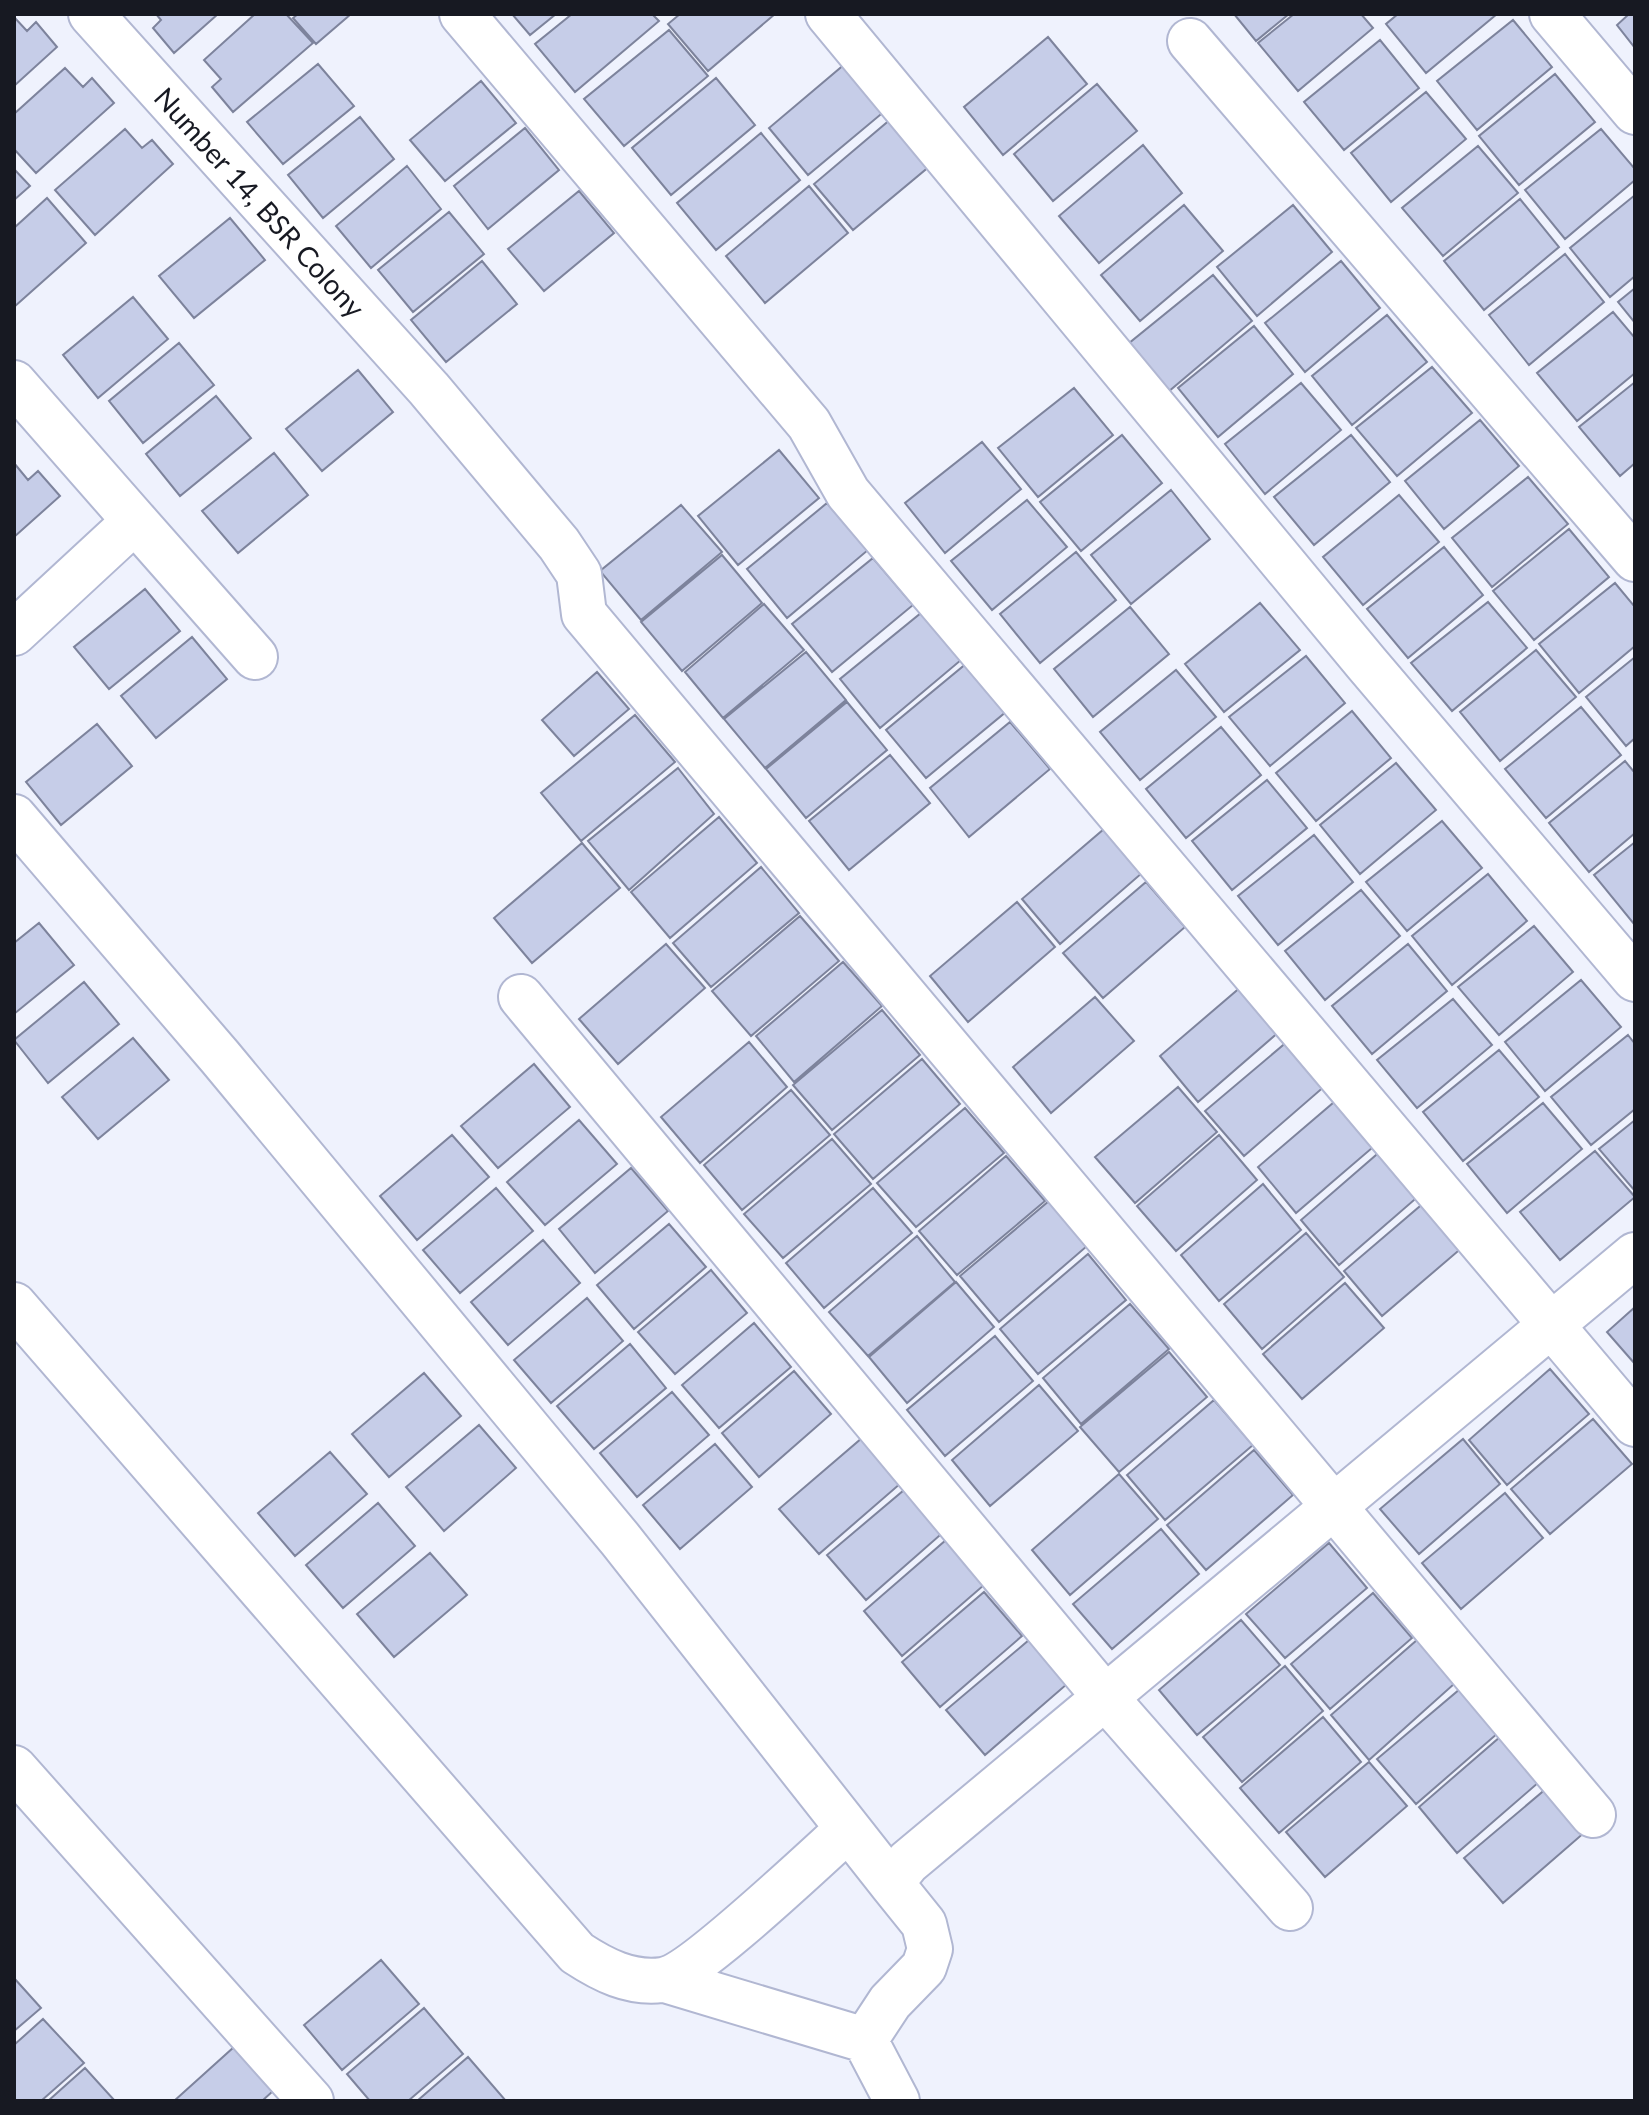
<svg xmlns="http://www.w3.org/2000/svg" width="1649" height="2115" viewBox="0 0 1649 2115" font-family="Lato,sans-serif">
  <style>
    .building { fill: #c6cde8; stroke: #7d839c; stroke-width: 2 }
    .lines { fill: none; stroke-linecap: round; stroke-linejoin: round }
    .minor-casing { stroke: #b1b7d2; stroke-width: 48 }
    .minor { stroke: #fff; stroke-width: 44 }
    .labels { text-anchor: middle; dominant-baseline: central; stroke-width: 8; stroke-linejoin: round; paint-order: stroke }
    .street-label { font-size: 28px; fill: #171922; stroke: #fff }
  </style>
  <rect width="100%" height="100%" fill="#eff2fd"/>
  <!-- building -->
  <path class="building" d="M156,14H218L174,53L153,28L161,20Z
    M255,14H286L313,43L233,112L212,87L221,79L204,60Z
    M298,14H351L316,44L293,18Z
    M512,14H556L530,35Z
    M572,14H652L659,21L575,92L535,44Z
    M680,14H775L708,71L668,24Z
    M1234,14H1289L1256,41Z
    M1294,14H1361L1373,28L1298,91L1258,43Z
    M1398,14H1497L1426,73L1386,24Z
    M1629,14H1635V48L1617,25Z
    M14,17L27,31L36,22L57,47L14,86Z
    M1513,20L1552,67L1477,130L1437,81Z
    M669,30L708,76L624,146L584,99Z
    M1048,37L1087,84L1003,155L964,107Z
    M1380,40L1419,88L1344,150L1304,102Z
    M852,58L892,105L808,175L769,128Z
    M318,64L354,106L283,164L247,122Z
    M65,68L83,87L92,78L114,103L36,173L14,149V114Z
    M1555,74L1595,122L1519,185L1479,136Z
    M716,78L755,125L671,195L632,148Z
    M481,81L516,123L445,181L410,140Z
    M1097,84L1137,131L1053,201L1014,154Z
    M1426,92L1466,139L1391,202L1351,153Z
    M898,113L937,160L853,230L814,184Z
    M360,117L394,159L323,218L288,175Z
    M525,128L559,170L488,229L454,186Z
    M125,129L142,148L152,140L173,164L95,235L55,190Z
    M1601,129L1635,169V180L1565,239L1525,190Z
    M761,133L800,180L716,250L677,203Z
    M1143,145L1182,193L1099,263L1059,216Z
    M1478,146L1518,193L1443,256L1402,208Z
    M407,166L441,209L371,268L336,226Z
    M14,169L30,186L14,200Z
    M809,186L848,233L765,303L726,256Z
    M579,191L614,233L544,291L508,249Z
    M1635,195V276L1610,297L1570,248Z
    M47,198L86,243L14,307V228Z
    M1520,199L1559,247L1484,310L1444,261Z
    M1184,205L1223,251L1140,321L1101,275Z
    M1293,205L1332,252L1257,316L1217,267Z
    M449,212L484,254L413,312L378,270Z
    M230,218L265,260L194,318L159,276Z
    M1565,254L1604,302L1529,365L1489,315Z
    M482,261L517,304L446,362L411,320Z
    M1341,261L1380,308L1305,372L1265,323Z
    M1213,275L1252,321L1168,392L1128,344Z
    M1635,288V323L1618,302Z
    M133,297L168,339L98,398L63,355Z
    M1613,312L1635,338V373L1577,421L1537,373Z
    M1387,315L1427,362L1352,425L1312,376Z
    M1254,326L1293,374L1218,437L1178,388Z
    M179,343L214,385L143,443L109,401Z
    M1432,367L1472,413L1397,476L1356,428Z
    M358,370L393,412L322,471L286,429Z
    M1635,382V463L1620,476L1579,427Z
    M1301,383L1341,430L1265,494L1225,444Z
    M1074,388L1113,435L1038,497L998,448Z
    M216,396L251,438L180,496L146,454Z
    M1480,420L1519,466L1444,529L1405,481Z
    M1122,435L1162,483L1081,551L1040,502Z
    M1351,435L1390,482L1314,545L1274,497Z
    M982,442L1021,489L945,553L905,503Z
    M779,450L819,498L738,565L698,516Z
    M274,453L308,495L238,553L202,511Z
    M14,463L28,480L38,471L60,496L14,537Z
    M1528,477L1568,524L1492,587L1452,538Z
    M1171,490L1210,539L1131,604L1091,555Z
    M1399,495L1439,542L1363,605L1323,557Z
    M1027,500L1067,547L992,610L951,561Z
    M827,503L868,550L787,618L747,569Z
    M681,505L722,552L641,620L600,571Z
    M1569,529L1609,577L1534,640L1493,591Z
    M1444,547L1483,595L1408,658L1367,609Z
    M1076,552L1116,600L1040,663L1000,614Z
    M722,555L762,603L682,671L641,622Z
    M873,558L913,605L832,672L792,624Z
    M1615,583L1635,607V646L1579,693L1539,644Z
    M145,589L180,631L109,689L74,647Z
    M1488,602L1527,648L1452,711L1411,663Z
    M1260,603L1300,650L1224,712L1185,664Z
    M764,604L804,650L723,718L685,672Z
    M1130,607L1169,654L1093,717L1054,669Z
    M921,613L961,660L880,728L840,679Z
    M192,637L227,679L156,738L121,696Z
    M1536,650L1576,697L1500,761L1460,712Z
    M806,652L846,700L765,768L724,719Z
    M1306,656L1345,703L1270,766L1229,717Z
    M1635,657V738L1626,746L1586,697Z
    M967,663L1007,711L926,778L886,730Z
    M1176,670L1216,717L1140,780L1100,732Z
    M597,672L629,709L574,756L542,720Z
    M847,702L887,750L806,818L766,769Z
    M1581,707L1621,755L1546,818L1505,769Z
    M1352,711L1391,758L1316,821L1276,773Z
    M635,715L675,762L581,841L541,793Z
    M1010,722L1050,769L969,837L930,788Z
    M97,724L132,766L61,825L26,782Z
    M1221,727L1261,775L1186,838L1146,789Z
    M890,755L930,803L849,870L809,821Z
    M1625,761L1635,773V833L1589,872L1549,823Z
    M1396,763L1436,810L1360,874L1320,825Z
    M678,768L714,814L629,890L588,841Z
    M1267,780L1307,828L1232,890L1192,841Z
    M719,817L757,863L670,938L631,892Z
    M1442,821L1482,868L1407,931L1366,882Z
    M1104,829L1142,873L1060,944L1022,899Z
    M1314,835L1353,882L1278,945L1238,896Z
    M1635,842V924H1634L1594,875Z
    M582,843L620,888L532,963L494,918Z
    M761,867L799,913L711,987L673,943Z
    M1488,874L1527,921L1452,985L1412,936Z
    M1146,882L1185,927L1103,998L1063,953Z
    M1361,890L1400,936L1325,1000L1285,951Z
    M1017,902L1055,947L968,1022L930,976Z
    M800,916L839,961L751,1036L712,991Z
    M39,923L74,965L14,1014V943Z
    M1534,926L1573,972L1499,1035L1458,987Z
    M666,944L705,988L618,1064L579,1019Z
    M1408,944L1447,991L1372,1054L1332,1006Z
    M843,962L882,1006L794,1082L756,1036Z
    M1581,980L1621,1027L1545,1091L1505,1042Z
    M84,982L119,1024L48,1083L14,1040Z
    M1242,986L1280,1031L1198,1102L1160,1056Z
    M1095,997L1134,1041L1051,1113L1013,1067Z
    M1453,999L1492,1045L1417,1108L1377,1060Z
    M882,1010L920,1055L832,1130L793,1085Z
    M1628,1035L1635,1044V1109L1591,1145L1551,1097Z
    M133,1038L169,1080L98,1139L62,1097Z
    M1288,1041L1326,1085L1244,1156L1205,1111Z
    M749,1042L787,1087L700,1163L661,1117Z
    M1499,1050L1539,1097L1463,1161L1423,1112Z
    M922,1059L960,1104L873,1179L834,1134Z
    M534,1064L570,1107L498,1168L461,1126Z
    M1178,1087L1217,1132L1135,1203L1095,1157Z
    M791,1090L830,1135L742,1210L704,1165Z
    M1340,1097L1379,1142L1296,1213L1258,1167Z
    M1543,1103L1582,1149L1507,1213L1467,1164Z
    M965,1108L1004,1153L916,1227L877,1183Z
    M579,1120L617,1164L545,1225L507,1182Z
    M1635,1120V1191L1599,1149Z
    M452,1135L489,1177L417,1240L380,1196Z
    M1219,1135L1257,1180L1176,1251L1137,1206Z
    M832,1139L871,1184L783,1258L744,1214Z
    M1383,1149L1421,1194L1339,1265L1301,1220Z
    M1595,1151L1635,1197L1560,1260L1520,1212Z
    M1006,1156L1045,1201L957,1275L919,1231Z
    M631,1168L668,1211L595,1273L559,1229Z
    M1263,1184L1301,1230L1219,1301L1181,1255Z
    M496,1188L533,1231L460,1293L423,1250Z
    M873,1188L912,1233L824,1308L786,1263Z
    M1049,1201L1087,1246L999,1322L960,1276Z
    M1426,1201L1464,1246L1382,1316L1344,1271Z
    M669,1224L706,1267L634,1329L597,1285Z
    M1306,1233L1344,1277L1262,1349L1224,1304Z
    M917,1236L955,1282L868,1356L829,1312Z
    M543,1240L580,1283L508,1345L471,1302Z
    M1088,1254L1126,1300L1038,1374L1000,1329Z
    M711,1270L747,1313L675,1374L638,1332Z
    M956,1282L994,1327L907,1403L869,1357Z
    M1345,1283L1384,1328L1302,1399L1263,1354Z
    M587,1298L623,1341L551,1403L514,1360Z
    M1130,1304L1169,1349L1081,1424L1043,1378Z
    M1635,1307V1364L1607,1332Z
    M754,1323L791,1367L719,1428L682,1385Z
    M995,1336L1033,1381L945,1456L907,1410Z
    M630,1344L666,1388L594,1449L557,1406Z
    M1169,1352L1207,1397L1119,1472L1080,1427Z
    M1550,1369L1589,1414L1507,1485L1469,1440Z
    M794,1371L831,1414L759,1477L722,1433Z
    M424,1373L461,1416L389,1477L352,1434Z
    M1039,1385L1078,1431L990,1506L952,1460Z
    M672,1392L709,1435L637,1497L600,1453Z
    M1214,1400L1253,1445L1165,1520L1127,1475Z
    M1593,1419L1632,1464L1550,1534L1511,1489Z
    M479,1425L516,1468L444,1531L406,1487Z
    M862,1438L901,1483L819,1554L779,1509Z
    M1463,1439L1500,1484L1419,1554L1380,1509Z
    M715,1444L752,1487L680,1549L643,1505Z
    M1254,1450L1293,1495L1206,1570L1167,1525Z
    M330,1452L367,1494L295,1556L258,1513Z
    M1119,1474L1158,1519L1070,1595L1032,1550Z
    M910,1485L947,1529L866,1600L827,1555Z
    M1505,1493L1543,1538L1461,1609L1422,1563Z
    M378,1503L415,1546L343,1608L306,1565Z
    M1161,1529L1199,1574L1112,1649L1073,1604Z
    M946,1540L984,1585L902,1656L864,1611Z
    M1329,1543L1367,1588L1285,1658L1246,1614Z
    M430,1553L467,1595L394,1657L357,1614Z
    M984,1592L1022,1636L940,1707L902,1662Z
    M1373,1593L1412,1638L1330,1709L1291,1664Z
    M1241,1620L1280,1665L1197,1735L1159,1690Z
    M1029,1640L1067,1684L985,1755L946,1710Z
    M1417,1640L1454,1684L1369,1760L1331,1715Z
    M1285,1666L1323,1711L1242,1782L1203,1737Z
    M1460,1689L1498,1733L1416,1804L1377,1759Z
    M1323,1717L1361,1762L1279,1833L1240,1788Z
    M1500,1737L1539,1782L1457,1853L1419,1807Z
    M1369,1762L1407,1806L1325,1877L1286,1832Z
    M1547,1788L1585,1832L1503,1903L1464,1858Z
    M381,1960L419,2004L342,2070L304,2025Z
    M14,1978L41,2008L14,2031Z
    M424,2008L463,2054L408,2101H370L347,2074Z
    M43,2019L84,2063L41,2101H14V2045Z
    M234,2047L273,2091L262,2101H174Z
    M468,2057L506,2101H417Z
    M85,2068L115,2101H48Z"/>
  <g class="lines">
    <defs>
      <path id="minor" d="M91,14L429,389L559,544L579,574L584,614L1593,1815
        M462,14L809,424L848,493L1635,1424
        M828,14L1367,664L1635,979
        M1552,14L1635,112
        M1190,41L1635,559
        M14,383L135,521L14,633
        M135,521L255,657
        M14,817L220,1057L620,1539L891,1883
        M521,997L1105,1697L1290,1908
        M14,1305L577,1953C603,1970 630,1984 662,1980C691,1977 818,1856 847,1830
        M14,1768L311,2101
        M665,1980L865,2040
        M897,2101L865,2040L890,2002L924,1967L930,1949L924,1924L891,1883L908,1862L1635,1255"/>
    </defs>
    <!-- minor casing -->
    <use href="#minor" class="minor-casing"/>
    <!-- minor -->
    <use href="#minor" class="minor"/>
  </g>
  <g class="labels">
    <!-- street labels -->
    <g class="street-label">
      <text transform="translate(260 202) rotate(48)">Number 14, BSR Colony</text>
    </g>
  </g>
  <!-- border -->
  <rect width="1649" height="2115" fill="none" stroke="#171922" stroke-width="32"/>
</svg>
